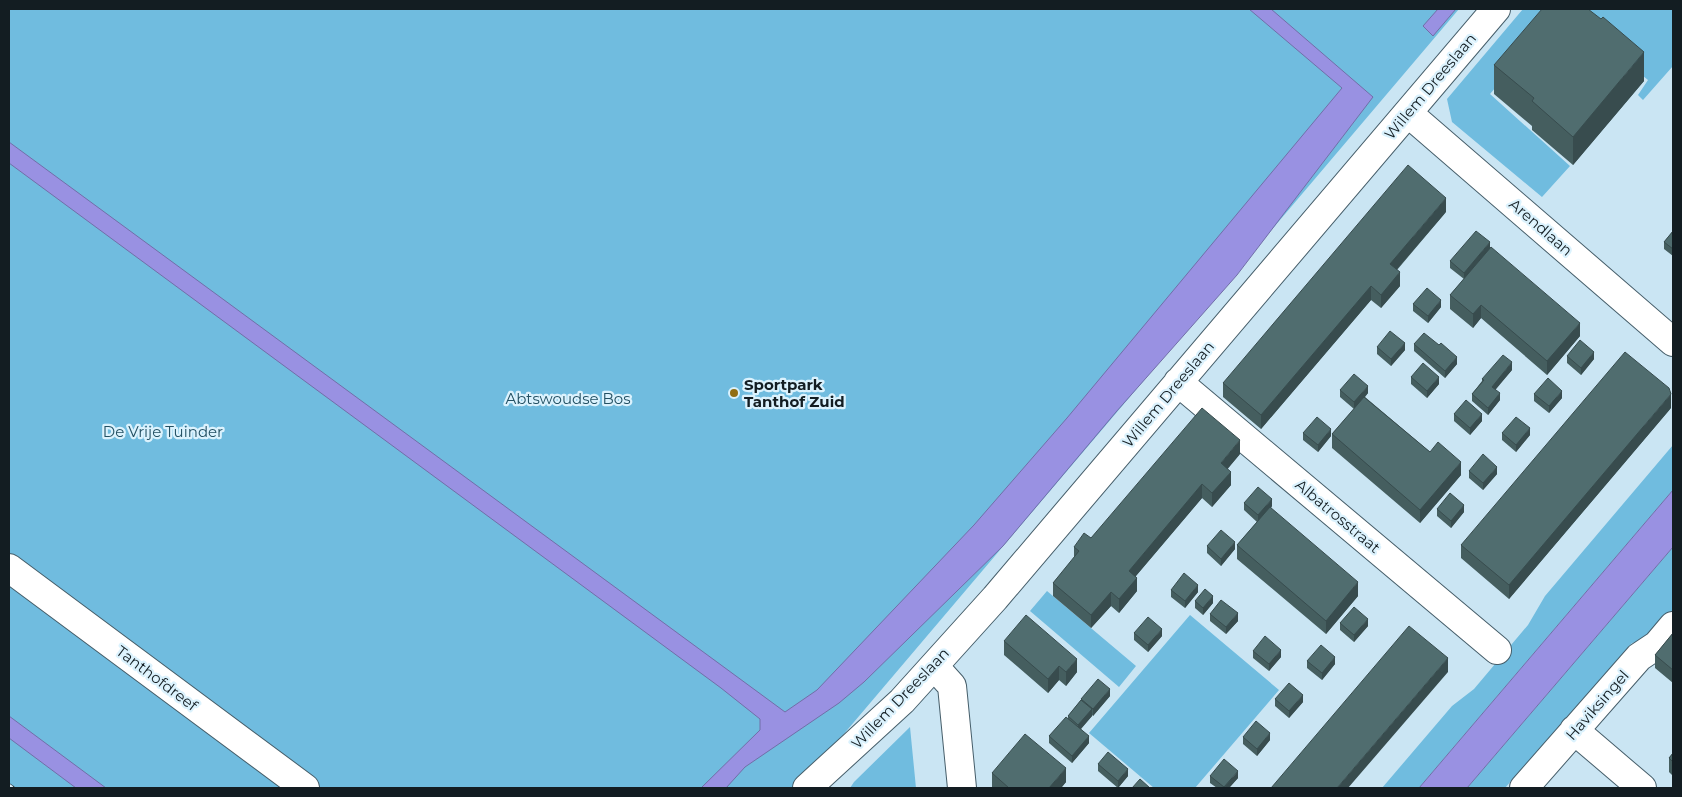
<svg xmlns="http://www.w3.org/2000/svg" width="1682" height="797" viewBox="0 0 1682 797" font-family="Montserrat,sans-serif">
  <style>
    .green { fill: #70bcdf }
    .water { fill: #9991e2; stroke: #716ea8 }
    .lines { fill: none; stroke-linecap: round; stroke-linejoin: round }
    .minor-casing { stroke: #465e6a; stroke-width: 30 }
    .minor { stroke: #fff; stroke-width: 28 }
    .rail-casing { stroke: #354349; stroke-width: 5.5 }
    .rail { stroke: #dbf2fd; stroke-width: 4; stroke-dasharray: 11; stroke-linecap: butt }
    .wall { fill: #455e5f }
    .shaded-wall { fill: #384c4e }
    .building { fill: #506d6f; stroke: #384c4e }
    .poi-dot { fill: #916e14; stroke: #dbf2fd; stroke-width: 2 }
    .labels { text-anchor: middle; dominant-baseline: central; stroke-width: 4.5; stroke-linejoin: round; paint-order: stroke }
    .street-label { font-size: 15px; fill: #131d22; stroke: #dbf2fd }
    .poi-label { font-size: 15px; font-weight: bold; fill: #131d22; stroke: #dbf2fd; text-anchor: start }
    .park-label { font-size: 15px; fill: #235063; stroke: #dbf2fd }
  </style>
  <rect width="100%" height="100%" fill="#cae5f3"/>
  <!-- green -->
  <path class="green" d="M9,9H1459L798,788H9Z
    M1523,9H1673V66L1643,100L1638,95L1648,80L1562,10L1490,94L1570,166L1542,197L1452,122L1447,99Z
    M1673,445V490L1419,788H1382L1452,706L1474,689L1528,625L1545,596Z
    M1673,547V612L1649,640L1632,643L1505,788H1467Z
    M1047,591L1136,666L1119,687L1030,611Z
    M1190,615L1279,690L1195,788H1154L1089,733Z
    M910,727L916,788H850L854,782Z"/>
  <!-- water -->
  <path class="water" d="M1249,9H1271L1373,97L1237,275L1116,412L1003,546L864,682L839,703L745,767L726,788H701L760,730V719L721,688L9,163V142L785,712L817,690L974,525L1067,418L1342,88Z
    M1438,9H1456L1433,36L1423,26Z
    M1673,490V547L1467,788H1419Z
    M9,716L106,788H76L9,738Z"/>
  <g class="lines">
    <defs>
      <path id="minor" d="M1408,113L1673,342
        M1178,382L1497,650
        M9,568L305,788
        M934,666L952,686L962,788
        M1574,730L1642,788
        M807,788L902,701L995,598L1496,9
        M1524,788L1639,657L1657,645L1673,626"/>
    </defs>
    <!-- minor casing -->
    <use href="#minor" class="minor-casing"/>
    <!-- minor -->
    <use href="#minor" class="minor"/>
    <defs>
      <path id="rail" d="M9,786L12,788"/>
    </defs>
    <!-- rail casing -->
    <use href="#rail" class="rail-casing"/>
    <!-- rail -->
    <use href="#rail" class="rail"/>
  </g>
  <!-- wall -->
  <path class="wall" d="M1494,65L1644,81L1573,165L1532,130V126L1494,94Z
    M1446,212L1397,270L1400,286L1381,308L1371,300L1261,429L1223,397V383Z
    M1673,231V256L1664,249V242Z
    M1490,249L1580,336L1547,375L1481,318L1473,328L1450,309V295L1464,279L1450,268V261Z
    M1413,304L1441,307L1428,323L1413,311Z
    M1414,344L1457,364L1445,378L1414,351Z
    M1377,347L1405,350L1391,366L1377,354Z
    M1567,356L1594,359L1581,375L1567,363Z
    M1512,370L1495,389L1500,400L1488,415L1472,401V394L1482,381V379Z
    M1411,377L1439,384L1427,398L1411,384Z
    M1340,390L1368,393L1365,397L1430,452L1461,475L1420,523L1332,448V434L1354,409L1340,397Z
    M1534,394L1562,398L1549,413L1534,401Z
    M1671,408L1509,599L1461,558V545Z
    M1454,414L1482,421L1470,435L1454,421Z
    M1303,433L1331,436L1318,452L1303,440Z
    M1502,433L1530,435L1516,452L1502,440Z
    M1240,454L1227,469L1231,485L1212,507L1202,498L1136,576L1137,591L1119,613L1111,606L1091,628L1053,596V583L1074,558V547Z
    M1469,471L1497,474L1483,490L1469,478Z
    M1244,503L1272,506L1271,508L1358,596L1326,634L1237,559V545L1257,522L1244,510Z
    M1437,509L1464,512L1451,528L1437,516Z
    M1207,546L1235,549L1221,566L1207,553Z
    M1171,590L1198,592L1185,608L1171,597Z
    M1195,601L1213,603L1203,615L1195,608Z
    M1210,614L1238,621L1226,634L1210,621Z
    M1340,623L1368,626L1354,642L1340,630Z
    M1134,633L1162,636L1148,652L1134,640Z
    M1673,633V683L1655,668V655Z
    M1004,641L1077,672L1066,686L1059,680L1048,693L1004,655Z
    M1253,651L1281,657L1269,671L1253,658Z
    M1307,661L1335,664L1322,680L1307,668Z
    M1110,696L1093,716L1092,715V716L1081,729L1089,743L1072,763L1049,743V736L1068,718V716L1081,700V699Z
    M1275,699L1303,702L1289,718L1275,706Z
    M1243,737L1270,740L1257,756L1243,744Z
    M1673,753V776L1669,772V758Z
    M1098,764L1128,776L1118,788L1098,771Z
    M992,773L1066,782L1061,788H993L992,787Z
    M1210,776L1238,778L1229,788H1217L1210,783Z"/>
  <!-- shaded-wall -->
  <path class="shaded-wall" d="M1644,52V81L1573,165V137Z
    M1446,198V212L1390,277V264Z
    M1490,242V250L1464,280V273Z
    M1400,272V286L1381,308V295Z
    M1371,286V300L1261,429V415Z
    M1441,300V307L1428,323V316Z
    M1481,305V318L1473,328V314Z
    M1580,323V336L1547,375V361Z
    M1405,343V350L1391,366V359Z
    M1594,352V359L1581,375V368Z
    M1457,357V364L1445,378V371Z
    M1512,362V370L1492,394V387Z
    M1439,377V384L1427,398V391Z
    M1368,386V393L1354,409V402Z
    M1562,391V398L1549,413V406Z
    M1500,393V400L1488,415V408Z
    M1671,394V408L1509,599V585Z
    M1482,414V421L1470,435V428Z
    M1530,428V435L1516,452V445Z
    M1331,429V436L1318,452V445Z
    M1240,440V454L1221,477V463Z
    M1461,462V475L1420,523V510Z
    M1497,467V474L1483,490V483Z
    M1231,472V485L1212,507V493Z
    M1202,484V498L1129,584V571Z
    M1272,499V506L1258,522V515Z
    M1464,505V512L1451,528V521Z
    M1235,542V549L1221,566V559Z
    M1137,578V591L1119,613V599Z
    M1358,582V596L1326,634V621Z
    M1198,585V592L1185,608V601Z
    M1111,592V606L1091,628V615Z
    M1213,596V603L1203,615V608Z
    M1238,613V621L1226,634V627Z
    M1368,619V626L1354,642V635Z
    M1162,629V636L1148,652V645Z
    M1281,650V657L1269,671V664Z
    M1335,657V664L1322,680V673Z
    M1448,658V672L1348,788H1337Z
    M1077,659V672L1066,686V672Z
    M1059,666V680L1048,693V679Z
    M1110,689V696L1093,716V709Z
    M1303,695V702L1289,718V711Z
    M1092,709V716L1078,732V725Z
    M1270,733V740L1257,756V749Z
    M1089,736V743L1072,763V756Z
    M1066,768V782L1061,788H1049Z
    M1128,769V776L1118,788V781Z
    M1238,771V778L1229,788H1224Z"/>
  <!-- building -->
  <path class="building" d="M1542,9H1588L1601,19L1603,17L1644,52L1573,137L1532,101L1534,98L1494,65Z
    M1408,165L1446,198L1390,264L1400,272L1381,295L1371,286L1261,415L1223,383Z
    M1476,231L1490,242L1464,273L1450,261Z
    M1673,231V249L1664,242Z
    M1491,247L1580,323L1547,361L1481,305L1473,314L1450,295Z
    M1427,288L1441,300L1428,316L1413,304Z
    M1390,331L1405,343L1391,359L1377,347Z
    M1424,333L1439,345L1441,343L1457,357L1445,371L1414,344Z
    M1580,340L1594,352L1581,368L1567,356Z
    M1625,352L1669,388L1671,394L1509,585L1461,545Z
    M1503,355L1512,362L1492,387L1500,393L1488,408L1472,394L1484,380L1482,379Z
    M1423,363L1439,377L1427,391L1411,377Z
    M1354,374L1368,386L1354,402L1340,390Z
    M1548,378L1562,391L1549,406L1534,394Z
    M1364,397L1430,452L1438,442L1461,462L1420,510L1332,434Z
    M1466,400L1482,414L1470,428L1454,414Z
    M1202,408L1240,440L1221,463L1231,472L1212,493L1202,484L1129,571L1137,578L1119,599L1111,592L1091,615L1053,583L1079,551L1074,547L1084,533L1091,538Z
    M1317,417L1331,429L1318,445L1303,433Z
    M1516,417L1530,428L1516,445L1502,433Z
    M1483,454L1497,467L1483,483L1469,471Z
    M1258,487L1272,499L1258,515L1244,503Z
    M1450,493L1464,505L1451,521L1437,509Z
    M1270,507L1358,582L1326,621L1237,545Z
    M1221,530L1235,542L1221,559L1207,546Z
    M1184,573L1198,585L1185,601L1171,590Z
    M1205,589L1213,596L1203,608L1195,601Z
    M1221,600L1238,613L1226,627L1210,614Z
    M1354,607L1368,619L1354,635L1340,623Z
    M1026,615L1077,659L1066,672L1059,666L1048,679L1004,641Z
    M1148,617L1162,629L1148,645L1134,633Z
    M1409,626L1448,658L1337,788H1271Z
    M1673,633V670L1655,655Z
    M1265,636L1281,650L1269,664L1253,651Z
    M1321,645L1335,657L1322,673L1307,661Z
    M1098,679L1110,689L1093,709L1081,699Z
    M1289,683L1303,695L1289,711L1275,699Z
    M1081,700L1092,709L1078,725L1068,716Z
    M1066,717L1089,736L1072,756L1049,736Z
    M1256,721L1270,733L1257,749L1243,737Z
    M1025,734L1066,768L1049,788H1009L992,773Z
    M1108,752L1128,769L1118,781L1098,764Z
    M1673,753V762L1669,758Z
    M1224,759L1238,771L1224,787L1210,776Z
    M1140,779L1150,788H1132Z"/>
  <!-- markers -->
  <circle class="poi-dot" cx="734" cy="393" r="5"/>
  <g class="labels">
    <!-- street labels -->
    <g class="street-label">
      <text transform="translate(1430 86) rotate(-50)">Willem Dreeslaan</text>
      <text transform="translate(1541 227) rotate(41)">Arendlaan</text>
      <text transform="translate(1168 394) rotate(-50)">Willem Dreeslaan</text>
      <text transform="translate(1338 516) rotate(40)">Albatrosstraat</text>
      <text transform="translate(157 678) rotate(37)">Tanthofdreef</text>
      <text transform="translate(900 698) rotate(-46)">Willem Dreeslaan</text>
      <text transform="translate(1597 705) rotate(-49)">Haviksingel</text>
    </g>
    <!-- poi labels -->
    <g class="poi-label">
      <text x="744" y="384">Sportpark<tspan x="744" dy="17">Tanthof Zuid</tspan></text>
    </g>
    <!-- park labels -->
    <g class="park-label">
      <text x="568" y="398">Abtswoudse Bos</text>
      <text x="163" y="431">De Vrije Tuinder</text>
    </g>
  </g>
  <!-- border -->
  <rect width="1682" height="797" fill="none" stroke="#131d22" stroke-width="20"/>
</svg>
